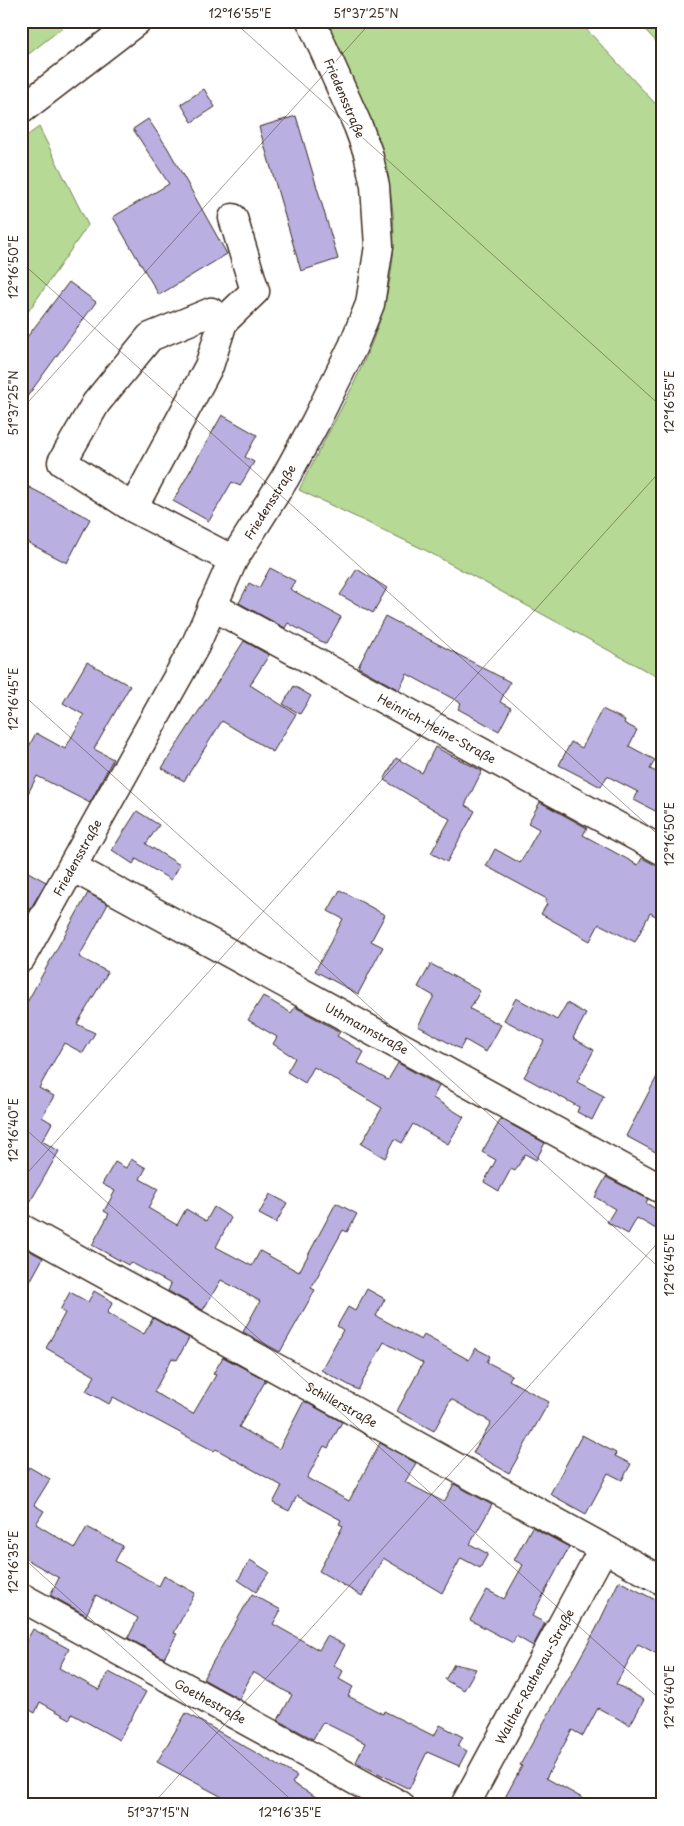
<svg xmlns="http://www.w3.org/2000/svg" width="684" height="1826" viewBox="0 0 684 1826" font-family="'Playpen Sans',sans-serif">
  <style>
    .green { fill: #b6da95; stroke: #78825a }
    .building { fill: #b9b0e1; stroke: #3b2a1e }
    .lines { fill: none; stroke-linecap: round; stroke-linejoin: round }
    .minor-casing { stroke: #3b2a1e; stroke-width: 31 }
    .minor { stroke: #fff; stroke-width: 28 }
    .ticks { fill: none; stroke: #3b2a1e; stroke-width: 1; stroke-opacity: 0.45 }
    .labels { text-anchor: middle; dominant-baseline: central; stroke-width: 4; stroke-linejoin: round; paint-order: stroke }
    .street-label { font-size: 12px; fill: #3b2a1e; stroke: #fff }
    .neatline { fill: none; stroke: #3b2a1e; stroke-width: 2 }
    .ticks-label { font-size: 12px; text-anchor: middle; fill: #3b2a1e }
  </style>
  <rect width="100%" height="100%" fill="#fff"/>
  <filter id="ink" filterUnits="userSpaceOnUse"><feTurbulence type="fractalNoise" baseFrequency=".02" numOctaves="2"/><feDisplacementMap in="SourceGraphic" scale="10" xChannelSelector="R" yChannelSelector="G"/><feConvolveMatrix kernelMatrix="1 2 1 2 8 2 1 2 1" color-interpolation-filters="sRGB"/></filter>
  <g filter="url(#ink)">
    <!-- green -->
    <path class="green" d="M21,21H71L21,60Z
      M324,21H579L663,112V680L425,550L299,490C349,388 412,304 389,184C384,160 373,138 364,116C350,84 337,53 324,21Z
      M637,21H663V49Z
      M39,127L88,225L21,322V140Z"/>
    <!-- building -->
    <path class="building" d="M204,89L215,107L192,122L181,104Z
      M296,116L338,259L301,271L259,127Z
      M148,119L167,147L227,254L159,295L113,217L169,184L133,129Z
      M69,282L96,302L21,405V345Z
      M222,415L257,435L245,457L254,462L240,486L232,482L209,521L173,501Z
      M21,483L90,519L67,563L21,539Z
      M270,568L295,581L290,589L341,617L326,644L288,623L285,628L239,603L249,583L259,588Z
      M357,569L387,588L373,613L340,595Z
      M385,616L510,682L500,702L511,708L499,731L458,709L461,703L407,674L399,690L358,667Z
      M244,641L269,655L250,685L296,714L273,752L222,721L184,781L162,768Z
      M87,662L130,686L94,749L113,759L90,803L37,776L21,807V761L36,733L65,749L84,715L63,703Z
      M294,686L311,696L300,714L283,704Z
      M602,709L625,720L624,723L637,730L629,746L655,760L650,769L663,775V815L634,800L638,792L607,776L601,787L559,765L571,742L582,748Z
      M435,747L482,771L465,805L475,811L447,862L431,853L450,819L384,780L396,758L422,773Z
      M540,802L587,828L583,835L638,865L642,858L663,869V920L650,913L635,942L599,924L590,941L541,914L547,904L545,902L547,899L486,866L495,849L520,863L539,829L528,823Z
      M137,811L159,825L146,844L180,865L171,880L136,859L133,864L112,850Z
      M21,868L46,882L21,925Z
      M340,890L385,915L371,941L383,947L358,994L315,971L343,919L328,911Z
      M88,893L108,904L79,957L108,972L77,1024L95,1033L83,1053L64,1043L39,1088L54,1096L42,1117L52,1123L42,1141L59,1151L24,1213L21,1212V1013Z
      M431,964L480,991L470,1009L501,1025L486,1052L465,1040L460,1049L418,1026L434,996L418,987Z
      M263,996L291,1013L295,1007L340,1032L337,1036L364,1052L358,1063L388,1080L398,1063L439,1086L433,1098L464,1117L448,1144L413,1124L402,1143L395,1139L385,1158L361,1144L382,1108L314,1067L305,1083L287,1072L295,1058L273,1044L277,1037L248,1020Z
      M516,998L557,1020L567,1003L586,1014L573,1038L594,1050L577,1082L604,1096L592,1120L577,1112L579,1107L524,1077L544,1041L504,1020Z
      M663,1065V1156L626,1136Z
      M501,1119L545,1143L536,1160L525,1154L515,1171L511,1169L499,1191L484,1182L496,1160L482,1152Z
      M131,1159L146,1168L140,1179L158,1189L148,1208L177,1225L186,1209L206,1221L214,1207L231,1218L216,1247L252,1266L260,1251L299,1272L336,1203L357,1214L347,1232L343,1230L311,1288L315,1290L280,1352L243,1332L260,1301L221,1280L203,1310L168,1291L171,1284L130,1262L128,1265L92,1245L109,1214L104,1211L115,1191L102,1184L115,1162L126,1168Z
      M606,1177L648,1199L646,1203L663,1213V1233L637,1218L628,1234L607,1222L615,1209L595,1197Z
      M270,1194L287,1203L276,1223L259,1214Z
      M21,1246L43,1258L21,1298Z
      M367,1289L385,1299L376,1316L421,1340L424,1335L469,1360L475,1348L490,1356L487,1362L512,1375L509,1380L549,1402L509,1473L473,1453L491,1422L451,1399L434,1431L397,1411L423,1363L384,1342L358,1390L321,1370L343,1330L337,1326L348,1307L355,1311Z
      M94,1291L113,1302L107,1313L144,1334L153,1318L189,1338L177,1360L172,1358L154,1392L193,1414L216,1375L213,1374L223,1357L266,1380L239,1427L279,1449L304,1401L342,1422L328,1448L324,1446L307,1478L349,1501L380,1443L416,1463L405,1482L444,1502L454,1484L492,1505L470,1544L488,1554L480,1568L461,1558L442,1593L383,1558L362,1596L319,1571L343,1526L339,1524L341,1520L297,1496L289,1511L273,1503L282,1486L216,1449L214,1451L113,1397L109,1404L86,1391L95,1376L46,1348L65,1313L60,1310L70,1292L88,1302Z
      M582,1435L616,1453L615,1456L631,1464L622,1480L608,1473L586,1514L550,1494Z
      M29,1467L50,1479L34,1505L44,1511L36,1524L75,1548L87,1527L123,1546L115,1561L159,1586L164,1576L195,1593L174,1633L177,1634L164,1658L128,1638L138,1618L96,1595L86,1615L50,1595L59,1578L21,1556V1481Z
      M532,1527L569,1547L532,1616L545,1623L533,1646L516,1636L513,1643L470,1620L487,1590L504,1599L523,1565L514,1560Z
      M250,1560L269,1572L256,1592L238,1580Z
      M619,1581L663,1604V1657L638,1644L616,1684L644,1700L630,1725L598,1708L583,1736L572,1730L546,1778L595,1805H501L522,1766L520,1765L596,1629Z
      M252,1594L281,1610L273,1624L319,1650L327,1636L345,1645L334,1665L343,1671L339,1679L353,1687L348,1696L383,1714L384,1711L434,1736L440,1725L463,1737L458,1746L467,1751L459,1766L427,1752L409,1789L356,1762L365,1743L323,1722L313,1739L278,1720L292,1695L253,1672L239,1699L203,1679Z
      M33,1629L69,1649L59,1668L99,1690L109,1672L146,1692L119,1740L72,1714L70,1719L40,1702L35,1713L21,1705V1651Z
      M454,1664L476,1669L464,1690L445,1680Z
      M186,1713L297,1776L292,1783L330,1805H237L157,1762Z"/>
    <g class="lines">
      <defs>
        <g id="minor">
          <path d="M21,110L137,21"/>
          <path d="M223,322L255,291L233,218"/>
          <path d="M133,508L209,366L223,322L211,312L150,337L96,403L62,462L133,508L233,560"/>
          <path id="s1" d="M212,606L663,851"/>
          <path id="s2" d="M72,867L663,1190"/>
          <path id="s3" d="M21,958L195,646L233,560L285,478L315,423L353,346L370,304L379,246L375,186L368,153L358,126L311,21"/>
          <path id="s4" d="M21,1228L663,1581"/>
          <path id="s5" d="M21,1597L400,1805"/>
          <path id="s6" d="M465,1805L603,1549"/>
        </g>
      </defs>
      <!-- minor casing -->
      <use href="#minor" class="minor-casing"/>
      <!-- minor -->
      <use href="#minor" class="minor"/>
    </g>
  </g>
  <!-- ticks -->
  <path class="ticks" d="M233,21L663,408M21,262L663,839M21,410L372,21M21,693L663,1271M21,1125L663,1702M21,1180L663,468M21,1556L297,1805M152,1805L663,1237"/>
  <g class="labels">
    <!-- street labels -->
    <g class="street-label">
      <text transform="translate(345 98) rotate(67)">Friedensstraße</text>
      <text stroke="none"><textPath href="#s3" startOffset="520">Friedensstraße</textPath></text>
      <text stroke="none"><textPath href="#s1" startOffset="256">Heinrich-Heine-Straße</textPath></text>
      <text stroke="none"><textPath href="#s3" startOffset="115">Friedensstraße</textPath></text>
      <text stroke="none"><textPath href="#s2" startOffset="336">Uthmannstraße</textPath></text>
      <text stroke="none"><textPath href="#s4" startOffset="366">Schillerstraße</textPath></text>
      <text stroke="none"><textPath href="#s6" startOffset="146">Walther-Rathenau-Straße</textPath></text>
      <text stroke="none"><textPath href="#s5" startOffset="216">Goethestraße</textPath></text>
    </g>
  </g>
  <!-- margin -->
  <rect width="684" height="1826" fill="none" stroke="#fff" stroke-width="55"/>
  <rect x="28" y="28" width="628" height="1770" class="neatline"/>
  <g class="ticks-label">
    <text x="240" y="18">12°16'55"E</text>
    <text x="366" y="18">51°37'25"N</text>
    <text transform="translate(14 267) rotate(-90)" y="4">12°16'50"E</text>
    <text transform="translate(670 402) rotate(-90)" y="4">12°16'55"E</text>
    <text transform="translate(14 403) rotate(-90)" y="4">51°37'25"N</text>
    <text transform="translate(14 699) rotate(-90)" y="4">12°16'45"E</text>
    <text transform="translate(670 834) rotate(-90)" y="4">12°16'50"E</text>
    <text transform="translate(14 1130) rotate(-90)" y="4">12°16'40"E</text>
    <text transform="translate(670 1265) rotate(-90)" y="4">12°16'45"E</text>
    <text transform="translate(14 1562) rotate(-90)" y="4">12°16'35"E</text>
    <text transform="translate(670 1697) rotate(-90)" y="4">12°16'40"E</text>
    <text x="158" y="1817">51°37'15"N</text>
    <text x="290" y="1817">12°16'35"E</text>
  </g>
</svg>
